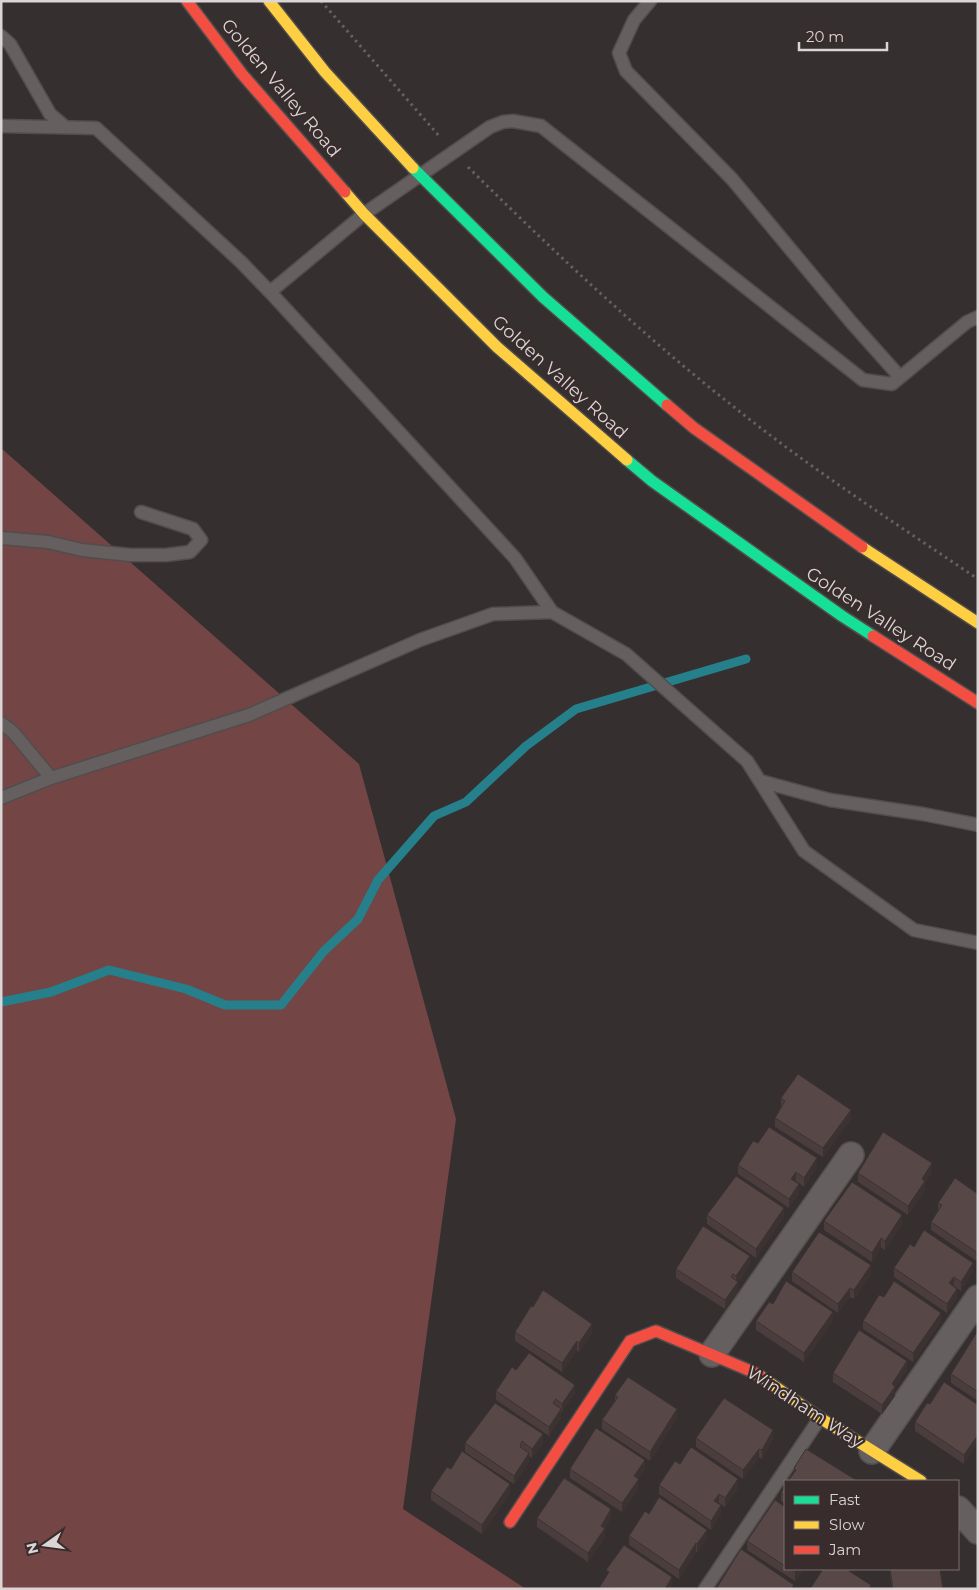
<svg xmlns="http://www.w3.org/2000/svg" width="979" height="1590" viewBox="0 0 979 1590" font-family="Montserrat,sans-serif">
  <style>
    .green { fill: #744545 }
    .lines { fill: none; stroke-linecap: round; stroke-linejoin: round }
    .stream { stroke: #26808c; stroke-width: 9 }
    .lane-casing { stroke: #524d4d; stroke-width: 15 }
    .street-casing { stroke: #524d4d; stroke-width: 28 }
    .fast-casing { stroke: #524d4d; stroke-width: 14 }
    .slow-casing { stroke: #524d4d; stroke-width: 14 }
    .jam-casing { stroke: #524d4d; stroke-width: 14 }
    .path { stroke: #656161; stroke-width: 3; stroke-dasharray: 2.5 4; stroke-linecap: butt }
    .lane { stroke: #655f5f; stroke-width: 12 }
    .street { stroke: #655f5f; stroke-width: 25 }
    .fast { stroke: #16e098; stroke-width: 11 }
    .slow { stroke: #ffcf43; stroke-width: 11 }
    .jam { stroke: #f24e42; stroke-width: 11 }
    .wall { fill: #4b3d3d }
    .shaded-wall { fill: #3d3232 }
    .building { fill: #574747; stroke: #3d3232 }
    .labels { text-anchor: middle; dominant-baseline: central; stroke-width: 4.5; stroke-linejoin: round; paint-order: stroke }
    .street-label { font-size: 18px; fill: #dcd5d5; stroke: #382d2c }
  </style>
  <rect width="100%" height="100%" fill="#352f2f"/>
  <!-- green -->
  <path class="green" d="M1,448L359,764L456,1119L403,1509L526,1589H1Z"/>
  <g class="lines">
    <!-- stream -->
    <path class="stream" d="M1,1002L51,992L109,970L186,989L225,1005H281L324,951L358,919L378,880L434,816L466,802L526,746L576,709L746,659"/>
    <defs>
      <path id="lane" d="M650,1L634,20L619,53L626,71L732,179L851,322L900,377
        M1,36L10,44L50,114L64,126
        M1,126L96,128L241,262L270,292L515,558L552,612
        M270,292L364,214L490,127L503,122L513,121L541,126L863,380L892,384L967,322L978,317
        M1,538L48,542L82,550L130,555H166L190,552L201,540L193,529L141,512
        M1,723L13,732L51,778
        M760,781L830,800L923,814L978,825
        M1,798L51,778L249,715L420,640L493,614L552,612L626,654L747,761L804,851L914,930L978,943
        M705,1589L820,1418"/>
      <path id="street" d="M712,1354L851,1155
        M872,1451L978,1298
        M958,1509L978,1531"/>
      <path id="fast" d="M413,168L543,297L667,405
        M627,460L652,481L842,616L873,636"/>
      <path id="slow" d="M269,1L325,72L413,168
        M345,192L364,214L497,347L627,460
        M862,547L978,623
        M760,1376L820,1418L921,1481"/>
      <path id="jam" d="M187,1L242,74L345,192
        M667,405L694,428L862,547
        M873,636L978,703
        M510,1522L630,1341L656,1331L753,1372L760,1376"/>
    </defs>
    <!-- lane casing -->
    <use href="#lane" class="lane-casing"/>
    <!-- street casing -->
    <use href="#street" class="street-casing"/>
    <!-- fast casing -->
    <use href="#fast" class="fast-casing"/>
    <!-- slow casing -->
    <use href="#slow" class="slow-casing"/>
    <!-- jam casing -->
    <use href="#jam" class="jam-casing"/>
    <!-- path -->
    <path class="path" d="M321,1L440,137
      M468,167C553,251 640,333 734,407C811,469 895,523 978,579"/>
    <!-- lane -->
    <use href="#lane" class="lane"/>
    <!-- street -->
    <use href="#street" class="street"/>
    <!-- fast -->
    <use href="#fast" class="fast"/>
    <!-- slow -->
    <use href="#slow" class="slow"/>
    <!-- jam -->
    <use href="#jam" class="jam"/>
  </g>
  <!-- wall -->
  <path class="wall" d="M781,1098L851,1119L823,1157L775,1127V1118L781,1107Z
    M758,1143L817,1167L804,1187L796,1181V1182L799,1193L789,1208L738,1174V1165Z
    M932,1172L925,1183V1190L908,1215L858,1182V1173Z
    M978,1194V1262L931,1230V1222L938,1211V1203Z
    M707,1215L784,1217L756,1258L707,1224Z
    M824,1221L902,1224L885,1250L881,1247L872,1262L824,1230Z
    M914,1247L973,1271L961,1291L954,1286L957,1298L947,1313L894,1277V1268Z
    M750,1265L738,1283V1291L725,1309L676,1278V1269Z
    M792,1272L871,1274L854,1299L850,1297L838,1313L792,1281Z
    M884,1297L941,1322L913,1362L863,1329V1321Z
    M773,1304L833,1321L804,1362L756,1330V1321Z
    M533,1307L592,1333L579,1352L577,1350L562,1372L515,1341V1332Z
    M978,1333V1401L951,1383V1374Z
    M516,1370L575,1394L561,1413V1418L549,1436L496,1400V1391Z
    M907,1370L895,1388V1396L882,1414L833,1382V1373Z
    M615,1395L677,1418L650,1461L602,1429V1420L615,1402Z
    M495,1403L543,1443L532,1458L529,1456V1462L514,1484L465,1452V1443Z
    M978,1405L964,1464L915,1431V1422Z
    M696,1438L773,1439L762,1459L759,1457L743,1479L696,1447Z
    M680,1464L738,1488L725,1507L719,1503L718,1504L721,1514L711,1530L659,1494V1485Z
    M570,1469H645L638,1479L639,1488L622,1512L570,1478Z
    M785,1486V1504L781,1501V1493Z
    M431,1491L510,1493L482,1534L431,1500Z
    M785,1507V1569H803L795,1581L747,1550V1541Z
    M649,1514L707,1539L697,1553L696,1552L679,1579L629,1545V1536Z
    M537,1518H611L605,1528V1537L588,1562L537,1527Z
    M890,1569L943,1589H892L890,1576Z"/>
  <!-- shaded-wall -->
  <path class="shaded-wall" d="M851,1110V1119L823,1157V1148Z
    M817,1158V1167L804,1187V1178Z
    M932,1163V1172L925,1183V1190L908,1215V1206L922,1179Z
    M796,1172V1181L791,1188V1179Z
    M799,1184V1193L789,1208V1199Z
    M784,1208V1217L756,1258V1249Z
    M902,1215V1224L885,1250V1241Z
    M881,1238V1247L872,1262V1253Z
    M750,1256V1265L738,1283V1291L725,1309V1300L736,1284V1276Z
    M973,1263V1271L961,1291V1282Z
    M871,1265V1274L854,1299V1290Z
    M954,1277V1286L949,1283Z
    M850,1288V1297L838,1313V1304Z
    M957,1289V1298L947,1313V1304Z
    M833,1312V1321L804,1362V1353Z
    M941,1313V1322L913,1362V1353Z
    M592,1324V1333L579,1352V1343Z
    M577,1341V1350L562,1372V1363Z
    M907,1361V1370L895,1388V1396L882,1414V1405L892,1384Z
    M575,1385V1394L562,1413V1404Z
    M561,1409V1418L549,1436V1427Z
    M677,1409V1418L650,1461V1452Z
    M773,1430V1439L762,1459V1450Z
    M543,1434V1443L532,1458V1449Z
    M978,1435V1443L964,1464V1455Z
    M759,1449V1457L743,1479V1470Z
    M529,1453V1462L514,1484V1476Z
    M645,1460V1469L634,1485V1476Z
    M639,1479V1488L622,1512V1503Z
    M738,1479V1488L725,1507V1498Z
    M510,1484V1493L482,1534V1525Z
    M719,1494V1503L714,1510V1501Z
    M721,1505V1514L711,1530V1521Z
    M611,1509V1518L605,1528V1537L588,1562V1553L601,1526Z
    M707,1530V1539L697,1553V1544Z
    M696,1543V1552L679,1579V1570Z
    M797,1569H803L795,1581V1572Z
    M851,1569H854V1573L849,1580V1571Z
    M672,1577V1586L671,1589H665Z"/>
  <!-- building -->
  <path class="building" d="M798,1074L851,1110L823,1148L775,1118L785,1101L781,1098Z
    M769,1127L817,1158L804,1178L796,1172L791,1179L799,1184L789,1199L738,1165L753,1141L758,1143Z
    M883,1132L932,1163L922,1179L925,1181L908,1206L858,1173Z
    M736,1176L784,1208L756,1249L707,1215Z
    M955,1178L978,1194V1253L931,1222L942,1205L938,1203Z
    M852,1182L902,1215L885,1241L881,1238L872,1253L824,1221Z
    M703,1226L750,1256L736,1276L733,1274L731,1277L738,1282L725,1300L676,1269Z
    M924,1230L973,1263L961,1282L954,1277L949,1283L957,1289L947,1304L894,1268L910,1244L914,1247Z
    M819,1232L871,1265L854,1290L850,1288L838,1304L792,1272Z
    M786,1281L833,1312L804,1353L756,1321L769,1302L773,1304Z
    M894,1281L941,1313L913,1353L863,1321L879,1295L884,1297Z
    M543,1290L592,1324L579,1343L577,1341L562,1363L515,1332L531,1306L533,1307Z
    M859,1330L907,1361L892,1384L895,1387L882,1405L833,1373Z
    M977,1332L978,1333V1392L951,1374Z
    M529,1353L575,1385L562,1404L556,1399L553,1403L561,1409L549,1427L496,1391L512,1367L516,1370Z
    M628,1377L677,1409L650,1452L602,1420L618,1397L615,1395Z
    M944,1382L978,1405V1435L964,1455L915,1422L927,1403L930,1404Z
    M724,1398L773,1430L762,1450L759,1449L743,1470L696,1438Z
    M495,1403L543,1434L532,1449L522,1441L520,1447L529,1453L514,1476L465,1443Z
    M596,1428L645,1460L634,1476L639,1479L622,1503L570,1469Z
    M691,1447L738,1479L725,1498L719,1494L714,1501L721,1505L711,1521L659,1485L675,1461L680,1464Z
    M806,1449L856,1480L855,1481H788L796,1470L794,1468Z
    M462,1451L510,1484L482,1525L431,1491L447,1467L451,1469Z
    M564,1478L611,1509L601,1526L605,1528L588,1553L537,1518Z
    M785,1486V1495L781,1493Z
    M659,1497L707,1530L697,1544L696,1543L679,1570L629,1536L645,1511L649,1514Z
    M775,1500L785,1507V1566L747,1541Z
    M624,1545L672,1577L665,1589L599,1588L609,1572L606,1570Z
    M741,1549L794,1585L791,1589H716Z
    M790,1569H797L795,1572Z
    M823,1569H851L849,1571L871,1585L869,1589H810Z
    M890,1569H940L943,1589H893Z"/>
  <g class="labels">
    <!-- street labels -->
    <g class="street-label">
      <text transform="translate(281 88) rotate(50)">Golden Valley Road</text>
      <text transform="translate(560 377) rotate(42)">Golden Valley Road</text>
      <text transform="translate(881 619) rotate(33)">Golden Valley Road</text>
      <text transform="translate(805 1407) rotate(33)">Windham Way</text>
    </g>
  </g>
  <!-- border -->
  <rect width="979" height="1590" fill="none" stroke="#dcd5d5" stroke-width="5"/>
  <!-- legend -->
  <rect x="784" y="1480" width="175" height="90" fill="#382d2c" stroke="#7a7070"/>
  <rect x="794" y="1496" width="25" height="8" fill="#16e098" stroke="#7a7070"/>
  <text x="829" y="1505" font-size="15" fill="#dcd5d5">Fast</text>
  <rect x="794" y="1521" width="25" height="8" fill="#ffcf43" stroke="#7a7070"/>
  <text x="829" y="1530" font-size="15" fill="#dcd5d5">Slow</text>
  <rect x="794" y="1546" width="25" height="8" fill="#f24e42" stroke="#7a7070"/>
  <text x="829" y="1555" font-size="15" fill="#dcd5d5">Jam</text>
  <!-- north arrow -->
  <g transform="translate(45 1545) rotate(256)" stroke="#382d2c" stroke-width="4" paint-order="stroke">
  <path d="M0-4L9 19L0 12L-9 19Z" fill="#dcd5d5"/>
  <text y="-8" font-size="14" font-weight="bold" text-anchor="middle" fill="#dcd5d5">N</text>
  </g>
  <!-- scale -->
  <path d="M799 42v8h88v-8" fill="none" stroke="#dcd5d5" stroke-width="2.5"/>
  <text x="806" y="42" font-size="15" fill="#dcd5d5" stroke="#382d2c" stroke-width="4" paint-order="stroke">20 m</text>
</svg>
